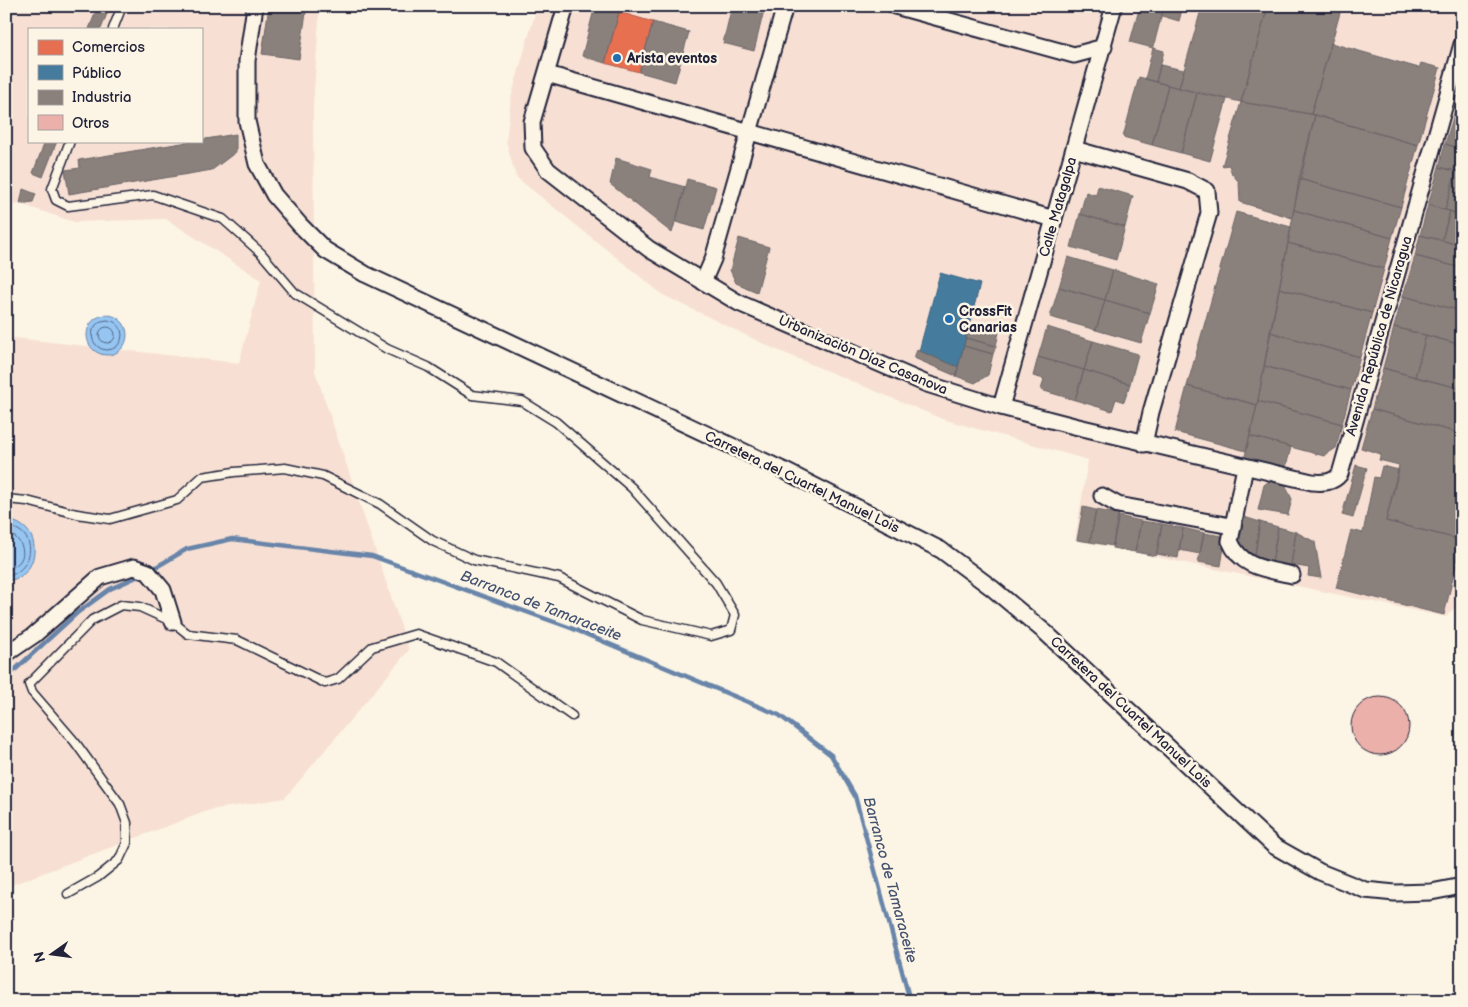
<svg xmlns="http://www.w3.org/2000/svg" width="1468" height="1007" viewBox="0 0 1468 1007" font-family="'Balsamiq Sans',sans-serif">
  <style>
    .built { fill: #f7e0d3; fill-rule: evenodd }
    .water { fill: #96c5f2; stroke: #6884a9 }
    .shops { fill: #e76f51; stroke: #ac584a }
    .public { fill: #457b9d; stroke: #3a6080 }
    .industry { fill: #8a817c; stroke: #6b6468 }
    .lines { fill: none; stroke-linecap: round; stroke-linejoin: round }
    .shore { stroke: #506384; stroke-width: 1 }
    .stream { stroke: #6884a9; stroke-width: 4.5 }
    .building { fill: #ebb0aa; stroke: #22223b }
    .service-casing { stroke: #22223b; stroke-width: 11 }
    .minor-casing { stroke: #22223b; stroke-width: 19 }
    .service { stroke: #fcf5e5; stroke-width: 8 }
    .minor { stroke: #fcf5e5; stroke-width: 15 }
    .poi-dot { fill: #1f6fb2; stroke: #fcf5e5; stroke-width: 2 }
    .labels { text-anchor: middle; dominant-baseline: central; stroke-width: 5; stroke-linejoin: round; paint-order: stroke }
    .poi-label { font-size: 14px; font-weight: bold; fill: #22223b; stroke: #fcf5e5; text-anchor: start }
    .street-label { font-size: 14px; fill: #22223b; stroke: #fcf5e5 }
    .water-label { font-size: 15px; font-style: italic; fill: #455372; stroke: #fcf5e5 }
  </style>
  <rect width="100%" height="100%" fill="#fcf5e5"/>
  <filter id="ink" filterUnits="userSpaceOnUse"><feTurbulence type="fractalNoise" baseFrequency=".02" numOctaves="2"/><feDisplacementMap in="SourceGraphic" scale="10" xChannelSelector="R" yChannelSelector="G"/><feConvolveMatrix kernelMatrix="1 2 1 2 8 2 1 2 1" color-interpolation-filters="sRGB"/></filter>
  <g filter="url(#ink)">
    <!-- built -->
    <path class="built" d="M6,6H320L313,106L315,371L409,650L285,798L210,810L6,887V337L239,363L261,280L166,219L74,222L20,204L6,206ZM29,29H201V141H29Z
      M537,6H1462V600L1446,617L1075,540L1088,460L942,419L770,347L663,295L516,177L506,141L511,98Z"/>
    <!-- water -->
    <path class="water" d="M87 335a20 20 0 1 1 40 0a20 20 0 1 1-40 0Z
      M6,520C11,521 17,522 21,525C45,539 34,582 6,580Z"/>
    <!-- shops -->
    <path class="shops" d="M619,12L653,22L639,72L605,63Z"/>
    <!-- public -->
    <path class="public" d="M940,273L980,284L958,367L919,351Z"/>
    <!-- industry -->
    <path class="industry" d="M98,6H110L101,29H89Z
      M269,6H307L299,59L262,54Z
      M595,6L619,12L605,63L582,56Z
      M598,6H621L619,12Z
      M732,6H765L754,51L723,43Z
      M1140,6H1164L1153,48L1130,42Z
      M1164,6L1182,10L1179,21L1162,16Z
      M1168,6H1189L1187,12Z
      M1202,6H1268L1241,102L1179,88Z
      M1268,6H1342L1311,114L1241,102Z
      M653,22L689,32L675,82L639,72Z
      M1331,43L1419,68L1421,63L1440,68L1418,145L1311,114Z
      M1153,48L1164,51L1156,82L1145,79Z
      M1160,65L1184,70L1179,88L1156,82Z
      M1139,77L1168,85L1152,145L1123,137Z
      M1168,85L1197,93L1181,153L1152,145Z
      M1462,85V124L1452,121Z
      M1197,93L1227,99L1210,161L1181,153Z
      M1241,102L1315,115L1292,218L1240,202L1239,182L1232,174L1229,165L1222,166Z
      M1315,115L1418,145L1401,207L1299,179Z
      M1452,121L1462,124V149L1445,144Z
      M236,134V152L212,170L69,194L65,170L80,168L79,160Z
      M45,141H57L43,177L33,173Z
      M1445,144L1462,149L1458,172L1439,167Z
      M1462,157V173L1458,172Z
      M616,158L652,169L650,177L685,187L672,233L610,184Z
      M1439,167L1456,171L1445,210L1428,205Z
      M1456,171L1462,173V215L1445,210Z
      M687,179L716,187L704,230L676,222Z
      M1299,179L1401,207L1392,238L1294,210Z
      M1098,186L1133,196L1125,227L1080,214L1086,192L1096,195Z
      M23,189L36,194L33,202L20,204Z
      M1428,205L1450,211L1442,240L1420,235Z
      M1294,210L1392,238L1384,269L1288,243Z
      M1450,211L1462,215V246L1442,240Z
      M1236,212L1291,227L1257,405L1187,386Z
      M1080,214L1125,227L1116,260L1071,247Z
      M1420,235L1462,246V268L1415,256Z
      M739,238L769,247L757,292L736,283L730,270Z
      M1288,243L1384,269L1372,313L1279,288Z
      M1415,256L1462,268V311L1403,296Z
      M1068,257L1113,270L1105,300L1059,287Z
      M1113,270L1159,284L1150,313L1105,300Z
      M1059,287L1105,300L1096,330L1050,317Z
      M1279,288L1372,313L1360,357L1270,332Z
      M1403,296L1462,311V345L1394,327Z
      M1105,300L1150,313L1141,343L1096,330Z
      M970,324L999,332L996,346L966,338Z
      M1047,327L1093,341L1084,370L1038,357Z
      M1394,327L1426,335L1415,377L1383,368Z
      M1270,332L1360,357L1351,390L1264,366Z
      M1426,335L1462,345V389L1415,377Z
      M966,338L996,346L993,354L964,346Z
      M1093,341L1138,354L1130,384L1084,370Z
      M964,346L993,354L988,375L975,383L956,376Z
      M917,350L958,367L956,376L914,358Z
      M1038,357L1084,370L1075,400L1041,390L1044,379L1033,376Z
      M1264,366L1351,390L1342,424L1258,401Z
      M1383,368L1462,389V434L1372,409Z
      M1084,370L1130,384L1124,402L1116,399L1112,411L1075,400Z
      M1187,386L1257,405L1246,451L1175,432Z
      M1258,401L1342,424L1336,448L1324,456L1250,436Z
      M1372,409L1462,434V540L1386,521L1399,465L1379,460L1381,454L1361,448Z
      M1250,436L1291,447L1285,471L1244,460Z
      M1356,465L1367,468L1353,518L1342,515Z
      M1382,466L1399,470L1386,521L1462,540L1444,615L1336,588L1351,530L1363,533L1374,477L1379,478Z
      M1272,479L1287,483L1286,487L1292,499L1288,515L1258,510L1264,485Z
      M1083,507L1096,510L1090,542L1077,540Z
      M1096,510L1119,514L1113,546L1090,542Z
      M1118,516L1141,521L1135,552L1112,548Z
      M1241,516L1260,522L1254,560L1237,545Z
      M1141,521L1162,524L1156,556L1135,552Z
      M1260,522L1278,527L1272,563L1254,560Z
      M1162,524L1183,528L1178,558L1157,554Z
      M1278,527L1296,532L1291,565L1272,563Z
      M1183,528L1204,533L1200,554L1179,550Z
      M1296,532L1315,542L1321,578L1308,576L1309,568L1291,565Z
      M1204,533L1222,536L1220,547H1224L1221,566L1198,562Z"/>
    <g class="lines">
      <!-- shore -->
      <path class="shore" d="M92 335a15 15 0 1 1 30 0a15 15 0 1 1-30 0Z
        M99 335a8 8 0 1 1 16 0a8 8 0 1 1-16 0Z
        M6,525C15,528 24,531 28,541C34,556 22,575 6,576
        M6,532C27,539 30,565 6,569"/>
      <!-- stream -->
      <path class="stream" d="M151,570L187,549L232,539L372,556L571,628L779,715L831,755L855,796L910,1001
        M6,678L77,613L110,589L141,575"/>
    </g>
    <!-- building -->
    <path class="building" d="M1351 726a29 29 0 1 1 58 0a29 29 0 1 1-58 0Z"/>
    <g class="lines">
      <defs>
        <path id="service" d="M113,29L122,6
          M6,499L27,501L77,514L110,519L177,500L202,477L234,472L285,468L323,476L380,504L433,541L474,560L559,578L642,620L711,636L731,630L735,615L716,583L632,488L556,422L522,401L472,395L428,367L387,349L295,293L261,253L223,219L153,195L68,206L56,200L52,189L70,141
          M68,894L98,877L119,860L127,843V823L120,804L75,742L32,692L29,684L92,620L121,605L140,607L173,622L188,634L237,640L325,683L338,679L372,647L416,634L496,662L572,716"/>
        <path id="minor" d="M255,6L247,61V121L257,164L274,195L300,225L325,250L365,274L783,470L941,550L992,588L1046,633L1274,846L1320,872L1365,890L1395,893L1431,892L1462,886
          M566,6L532,122L533,148L548,170L649,249L739,303L927,384L1001,407L1074,426L1312,482C1323,483 1333,483 1340,474L1462,44
          M895,6L1074,55L1104,47
          M547,74L1054,219
          M1074,149L1188,181L1207,191L1209,213L1151,412L1144,444
          M703,282L713,259L785,6
          M1001,407L1114,6
          M1245,467L1230,541C1241,568 1266,569 1292,575
          M1102,496L1118,505L1231,526
          M6,654L34,635L100,577L134,567L148,572L163,590L173,622"/>
      </defs>
      <!-- service casing -->
      <use href="#service" class="service-casing"/>
      <!-- minor casing -->
      <use href="#minor" class="minor-casing"/>
      <!-- service -->
      <use href="#service" class="service"/>
      <!-- minor -->
      <use href="#minor" class="minor"/>
    </g>
  </g>
  <!-- markers -->
  <g class="poi-dot">
    <circle cx="617" cy="58" r="5"/>
    <circle cx="949" cy="319" r="5"/>
  </g>
  <g class="labels">
    <!-- poi labels -->
    <g class="poi-label">
      <text x="627" y="58">Arista eventos</text>
      <text x="959" y="311">CrossFit<tspan x="959" dy="16">Canarias</tspan></text>
    </g>
    <!-- street labels -->
    <g class="street-label">
      <text transform="translate(1058 207) rotate(-74)">Calle Matagalpa</text>
      <text transform="translate(1379 336) rotate(-74)">Avenida República de Nicaragua</text>
      <text transform="translate(863 355) rotate(23)">Urbanización Díaz Casanova</text>
      <text transform="translate(802 482) rotate(26)">Carretera del Cuartel Manuel Lois</text>
      <text transform="translate(1131 712) rotate(43)">Carretera del Cuartel Manuel Lois</text>
    </g>
    <!-- water labels -->
    <g class="water-label">
      <text transform="translate(541 606) rotate(21)">Barranco de Tamaraceite</text>
      <text transform="translate(890 880) rotate(75)">Barranco de Tamaraceite</text>
    </g>
  </g>
  <!-- margin -->
  <rect width="1468" height="1007" fill="none" stroke="#fcf5e5" stroke-width="25"/>
  <rect x="12" y="12" width="1443" height="982" fill="none" stroke="#22223b" stroke-width="2" filter="url(#ink)"/>
  <!-- legend -->
  <rect x="28" y="28" width="175" height="115" fill="#fcf5e5" stroke="#a5a1a1"/>
  <rect x="38" y="40" width="25" height="15" fill="#e76f51" stroke="#a5a1a1"/>
  <text x="72" y="52" font-size="15" fill="#22223b">Comercios</text>
  <rect x="38" y="65" width="25" height="15" fill="#457b9d" stroke="#a5a1a1"/>
  <text x="72" y="78" font-size="15" fill="#22223b">Público</text>
  <rect x="38" y="90" width="25" height="15" fill="#8a817c" stroke="#a5a1a1"/>
  <text x="72" y="102" font-size="15" fill="#22223b">Industria</text>
  <rect x="38" y="115" width="25" height="15" fill="#ebb0aa" stroke="#a5a1a1"/>
  <text x="72" y="128" font-size="15" fill="#22223b">Otros</text>
  <!-- north arrow -->
  <g transform="translate(52 954) rotate(256)" stroke="#fcf5e5" stroke-width="4" paint-order="stroke">
  <path d="M0-4L9 19L0 12L-9 19Z" fill="#22223b"/>
  <text y="-8" font-size="14" font-weight="bold" text-anchor="middle" fill="#22223b">N</text>
  </g>
</svg>
